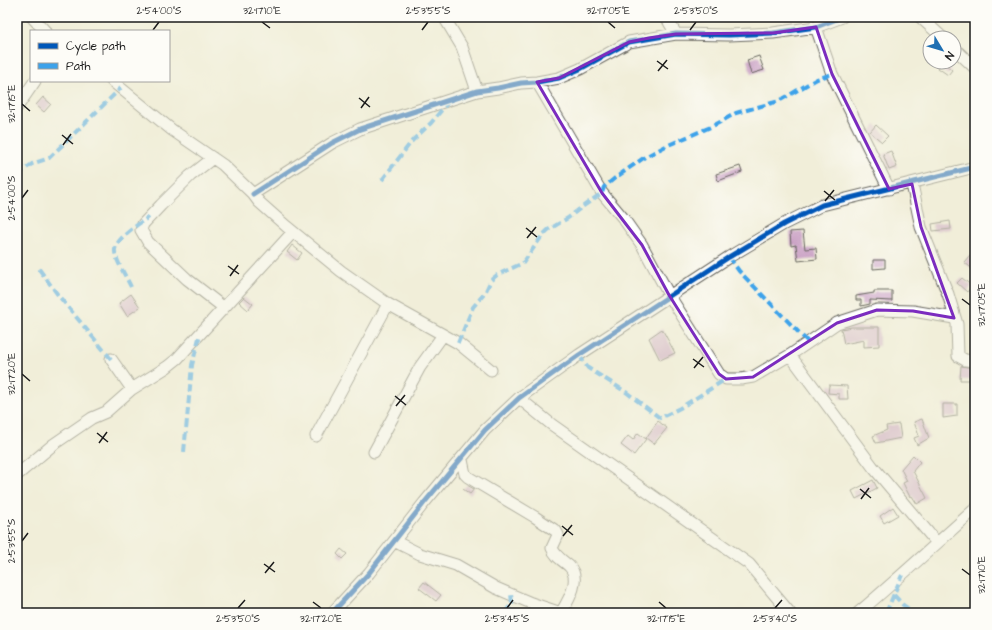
<svg xmlns="http://www.w3.org/2000/svg" width="992" height="630" viewBox="0 0 992 630" font-family="'Architects Daughter',sans-serif">
  <style>
    .building { fill: #caa2c5 }
    .lines { fill: none; stroke-linecap: round; stroke-linejoin: round }
    .minor-casing { stroke: #67665e; stroke-width: 13 }
    .minor { stroke: #fff; stroke-width: 11 }
    .quiet { stroke: #3da2ea; stroke-width: 4; stroke-dasharray: 8 4; stroke-linecap: butt }
    .cycleway-casing { stroke: #fdfcf7; stroke-width: 8 }
    .cycleway { stroke: #0057b8; stroke-width: 5 }
    .marked { fill: none; stroke: #7b2cbf; stroke-width: 3; stroke-linejoin: round }
    .ticks { fill: none; stroke: #1c1c1c; stroke-width: 1.5 }
    .neatline { fill: none; stroke: #1c1c1c; stroke-width: 1.5 }
    .ticks-label { font-size: 10px; text-anchor: middle; fill: #1c1c1c }
  </style>
  <rect width="100%" height="100%" fill="#fdfcf7"/>
  <filter id="ink" filterUnits="userSpaceOnUse"><feTurbulence type="fractalNoise" baseFrequency=".025" numOctaves="2"/><feDisplacementMap in="SourceGraphic" scale="8" xChannelSelector="R" yChannelSelector="G"/><feConvolveMatrix kernelMatrix="1 2 1 2 8 2 1 2 1" color-interpolation-filters="sRGB"/></filter>
  <filter id="wash" filterUnits="userSpaceOnUse"><feTurbulence type="fractalNoise" baseFrequency=".012" numOctaves="4" result="noise"/><feDisplacementMap in="SourceGraphic" scale="16" xChannelSelector="R" yChannelSelector="G"/><feGaussianBlur stdDeviation="0.9" result="paint"/><feColorMatrix in="noise" values="0 0 0 0 0 0 0 0 0 0 0 0 0 0 0 0 0 1.4 0 .05"/><feComposite in="paint" operator="in"/></filter>
  <g filter="url(#wash)">
    <rect width="100%" height="100%" fill="#f1eed9"/>
    <g id="blocks">
      <!-- building -->
      <path class="building" d="M759,56L764,70L751,74L747,60Z
        M943,62L952,70L948,75L938,68Z
        M43,97L51,104L44,112L36,105Z
        M876,125L888,136L882,142L870,132Z
        M891,151L897,167L889,170L883,154Z
        M740,166L742,172L718,181L716,174Z
        M950,221L951,229L933,231L932,224Z
        M803,231L805,249L816,248L817,259L798,261L796,245L791,246L790,232Z
        M292,245L302,253L297,260L287,252Z
        M970,255L975,259V271L964,262Z
        M873,260H885V268L873,269Z
        M962,278L972,286L967,292L957,283Z
        M874,291H892V301L870,300V304L861,306V300H856V296L874,293Z
        M131,294L140,307L127,316L119,303Z
        M244,297L253,304L248,310L239,302Z
        M852,327H879V346L864,347V340L844,344L841,329Z
        M662,329L675,353L660,360L649,338Z
        M961,366L974,368V380H960Z
        M829,385L847,386L848,399H839V394L828,393Z
        M943,404H957V416L943,418Z
        M922,419L929,438L917,445L914,438L919,436L914,422Z
        M658,421L667,428L654,444L646,438Z
        M899,424L901,438L876,443L873,436L887,430L886,426Z
        M638,433L646,439L634,455L621,445L628,436L633,440Z
        M913,455L920,462L913,471L927,498L917,504L912,496L910,497L903,483L907,481L901,469Z
        M873,480L877,488L856,499L852,491Z
        M467,485L474,489L470,494L463,489Z
        M893,507L898,515L884,523L880,516Z
        M341,549L347,554L342,559L337,554Z
        M424,582L441,595L436,601L419,588Z"/>
    </g>
  </g>
  <g filter="url(#ink)">
    <use href="#blocks" fill-opacity="0" stroke="#67665e" stroke-width="1"/>
    <g class="lines">
      <defs>
        <path id="minor" d="M32,17L45,31
          M444,17L462,47L477,91
          M666,17L676,34
          M920,17L943,38
          M816,27L832,74L889,189
          M954,48L975,68
          M112,81L172,130L223,165L253,194L259,202L286,226L341,271L388,304L458,343L491,370
          M537,82L602,193L623,218L642,245L669,295L719,374L726,379H741L753,377L790,355L837,323L877,310L913,311L954,318
          M17,107L35,81
          M213,158L190,176L161,205L143,224L141,230L148,242L187,279L223,307
          M912,184L921,227L948,294L957,324L958,356L965,360L975,361
          M253,194L332,143L360,129L477,91L498,88L521,83L537,82L559,78L580,69L629,42L676,34L729,35L773,33L816,27L842,17
          M790,355L873,467L937,543
          M111,359L132,389
          M519,398L551,424L749,564L790,613
          M316,436L388,304
          M374,452L420,367L443,335
          M462,460L465,474L468,477L535,517L556,531L558,535L552,548C555,556 562,560 569,566C582,579 568,601 561,613
          M17,475L54,444L92,418L106,412L132,389L167,367L177,359L293,232
          M394,541L420,554L456,565L496,588L531,603L561,613
          M332,613L369,573L424,503L485,430L519,398L579,355L729,257L784,224L822,205L975,167
          M858,613C898,579 936,544 975,509"/>
      </defs>
      <!-- minor casing -->
      <use href="#minor" class="minor-casing"/>
      <!-- minor -->
      <use href="#minor" class="minor"/>
      <!-- quiet -->
      <path class="quiet" d="M17,175L32,164L49,158L121,88
        M382,180L412,141L431,123L449,101
        M729,257L739,271L809,343
        M39,269L58,295L111,359
        M131,287C127,278 116,261 115,252C113,240 140,223 149,217
        M458,343L473,307L485,293L491,280L497,275L523,263L542,236L548,230L568,218L582,207L602,193L604,187L615,178L645,157L666,146L713,126L736,113L779,101L817,79L832,74
        M579,355L588,368L626,392L660,418L680,408L726,379
        M184,452L192,365L200,334
        M894,595L903,605L915,613
        M505,613L512,603L511,594
        M886,613L902,575"/>
      <defs>
        <path id="cycleway" d="M253,194L332,143L360,129L477,91L498,88L521,83L537,82L559,78L580,69L629,42L676,34L729,35L773,33L816,27L842,17
          M332,613L369,573L424,503L485,430L519,398L579,355L729,257L784,224L822,205L975,167"/>
      </defs>
      <!-- cycleway casing -->
      <use href="#cycleway" class="cycleway-casing"/>
      <!-- cycleway -->
      <use href="#cycleway" class="cycleway"/>
    </g>
  </g>
  <!-- marked area -->
  <path d="M0 0H992V630H0ZM816,27L832,74L889,189L912,184L921,227L954,318L913,311L877,310L837,323L753,377L726,379L719,374L669,295L642,245L602,193L537,82L559,78L629,42L649,38L676,34L773,33Z" fill="#f1eed9" fill-opacity=".55" fill-rule="evenodd"/>
  <path class="marked" d="M816,27L832,74L889,189L912,184L921,227L954,318L913,311L877,310L837,323L753,377L726,379L719,374L669,295L642,245L602,193L537,82L559,78L629,42L649,38L676,34L773,33Z"/>
  <!-- ticks -->
  <path class="ticks" d="M262,22L270,28M608,22L615,28M153,30L159,22M422,30L428,22M690,30L696,22M657,61L668,69M658,71L667,60M359,98L370,107M22,104L30,111M361,108L369,97M62,135L73,144M63,145L71,134M824,191L835,200M22,198L28,190M825,201L834,190M526,228L537,237M527,238L536,227M228,266L239,274M230,276L238,265M962,299L970,305M693,359L704,367M694,368L703,357M22,374L30,381M395,396L406,405M396,406L405,395M97,433L108,442M99,443L107,432M860,489L871,498M861,499L869,488M562,526L573,535M563,536L572,525M22,541L28,533M264,564L275,572M962,569L970,575M265,573L274,562M313,602L321,608M659,602L666,608M238,608L245,600M507,608L513,600M775,608L782,600"/>
  <!-- margin -->
  <rect width="992" height="630" fill="none" stroke="#fdfcf7" stroke-width="44"/>
  <!-- legend -->
  <rect x="30" y="30" width="140" height="52" fill="#fdfcf7" stroke="#a3a29f"/>
  <rect x="38" y="43" width="20" height="6" fill="#0057b8" stroke="#a3a29f"/>
  <text x="66" y="50" font-size="12" fill="#1c1c1c">Cycle path</text>
  <rect x="38" y="63" width="20" height="6" fill="#3da2ea" stroke="#a3a29f"/>
  <text x="66" y="70" font-size="12" fill="#1c1c1c">Path</text>
  <!-- north arrow -->
  <g transform="translate(942 50) rotate(128)"><circle r="19" fill="#fdfcf7" stroke="#a3a29f"/>
  <path d="M0-3L7 15L0 10L-7 15Z" fill="#1f6fb2"/>
  <text y="-6" font-size="11" font-weight="bold" text-anchor="middle" fill="#1c1c1c">N</text>
  </g>
  <rect x="22" y="22" width="948" height="586" class="neatline"/>
  <g class="ticks-label">
    <text x="159" y="14">2°54'00"S</text>
    <text x="262" y="14">32°17'10"E</text>
    <text x="428" y="14">2°53'55"S</text>
    <text x="608" y="14">32°17'05"E</text>
    <text x="696" y="14">2°53'50"S</text>
    <text transform="translate(11 104) rotate(-90)" y="4">32°17'15"E</text>
    <text transform="translate(11 198) rotate(-90)" y="4">2°54'00"S</text>
    <text transform="translate(981 305) rotate(-90)" y="4">32°17'05"E</text>
    <text transform="translate(11 374) rotate(-90)" y="4">32°17'20"E</text>
    <text transform="translate(11 541) rotate(-90)" y="4">2°53'55"S</text>
    <text transform="translate(981 575) rotate(-90)" y="4">32°17'10"E</text>
    <text x="238" y="622">2°53'50"S</text>
    <text x="321" y="622">32°17'20"E</text>
    <text x="507" y="622">2°53'45"S</text>
    <text x="666" y="622">32°17'15"E</text>
    <text x="775" y="622">2°53'40"S</text>
  </g>
</svg>
